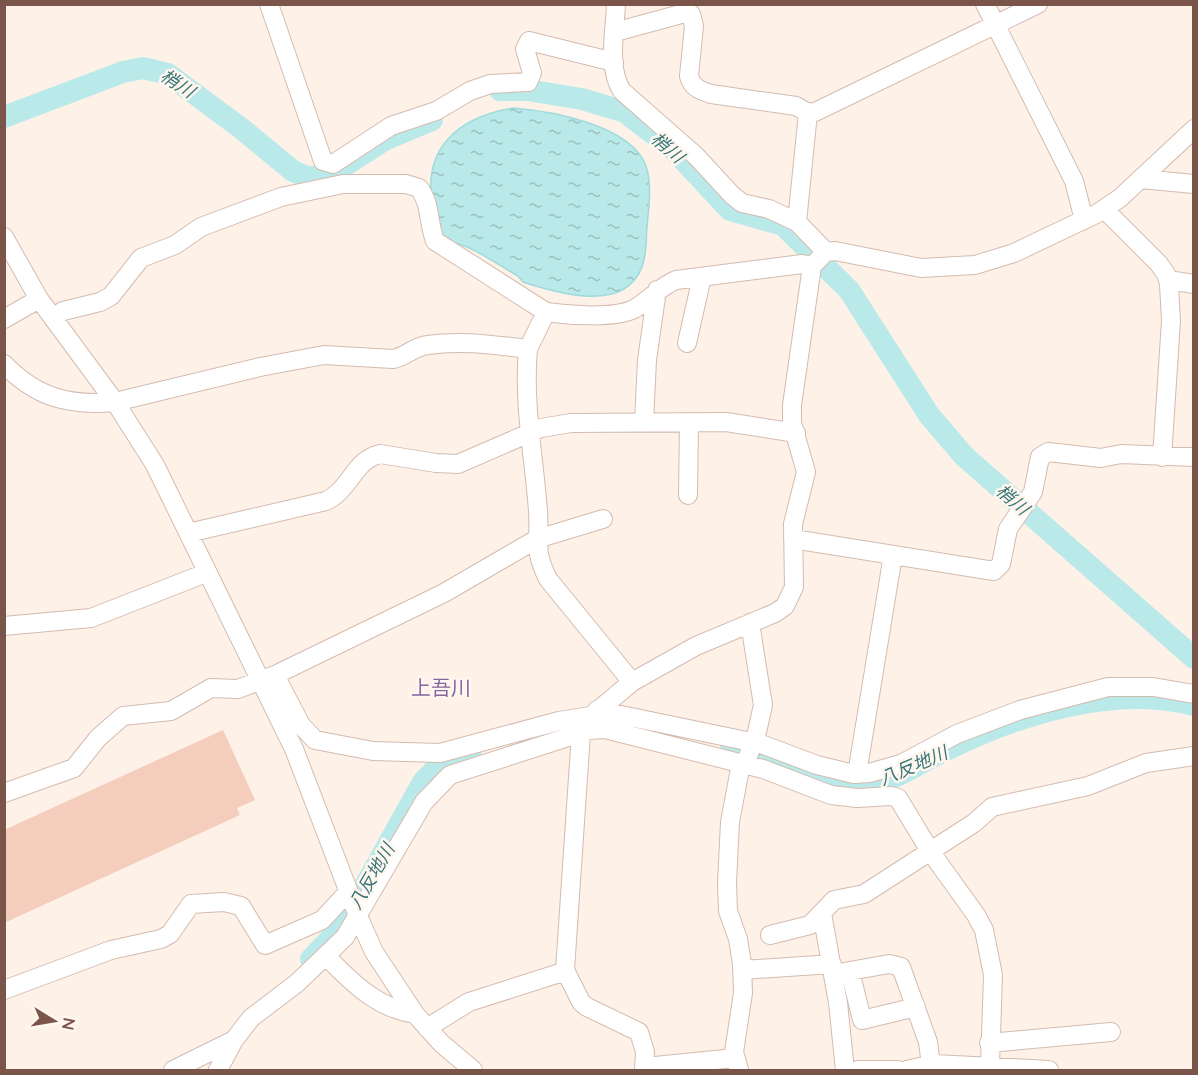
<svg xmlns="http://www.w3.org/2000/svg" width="1198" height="1075" viewBox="0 0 1198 1075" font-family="Lato,'Noto Sans JP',sans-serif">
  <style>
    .water { fill: url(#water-ripples); stroke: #9fdadc; stroke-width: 1.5 }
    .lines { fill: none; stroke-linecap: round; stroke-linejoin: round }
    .river { stroke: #bae9ea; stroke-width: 22 }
    .building { fill: #f5cdbd }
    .minor-casing { stroke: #d4bbaf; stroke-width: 20 }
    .minor { stroke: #fff; stroke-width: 18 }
    .labels { text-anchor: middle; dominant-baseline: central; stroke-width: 5; stroke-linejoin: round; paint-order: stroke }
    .water-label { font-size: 18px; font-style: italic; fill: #387679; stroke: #fff7ef }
    .quarter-label { font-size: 20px; fill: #84659e; stroke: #fff7ef }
  </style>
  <defs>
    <pattern id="water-ripples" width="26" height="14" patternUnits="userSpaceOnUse" patternTransform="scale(1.5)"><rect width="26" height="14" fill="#bae9ea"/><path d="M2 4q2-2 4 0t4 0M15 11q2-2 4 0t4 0" fill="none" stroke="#9cc0c0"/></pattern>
  </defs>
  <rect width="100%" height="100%" fill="#fef2e8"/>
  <!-- water -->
  <path class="water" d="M513,108C551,111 631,125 646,166C652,185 649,207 647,226C646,239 647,254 642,267C624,314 558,293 523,282L518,276C500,266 481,252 462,245C453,242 444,244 438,234C434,228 434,215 433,207C421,148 459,117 513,108Z"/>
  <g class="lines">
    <!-- river -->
    <path class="river" d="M500,90H527L582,99L625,112L673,149L730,210L783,225L849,290L929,415L964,456L1194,658
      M4,117L123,72L143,68L168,74L242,129L293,171L307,177H327L386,139L432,120
      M731,745C765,755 826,785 857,785C893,785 919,762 950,748C1020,714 1115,684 1194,705
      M311,959L342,927L423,782L444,760L471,750"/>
  </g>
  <!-- building -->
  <path class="building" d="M223,730L255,800L237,808L240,815L4,923V830Z"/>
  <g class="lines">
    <defs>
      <path id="minor" d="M269,4L323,161L333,164L391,126L436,111L470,91L490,84L528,82L532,73L525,49L529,41L614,62
        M616,4C615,31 607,68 622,91L696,156L732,195L742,203L769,209L797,222L826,252
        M985,4L1074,181L1084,220
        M615,32L681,14H691L694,26L689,76C692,88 700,90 711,94L796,106L808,113
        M1141,179L1194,184
        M1104,209L1159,264L1166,274L1169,284L1171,321L1162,457
        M797,222L808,113L815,112L1038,4
        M4,237L39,299L115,402L155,465L294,749L358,916L374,952L415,1014L442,1044L473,1070
        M1168,280L1194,284
        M53,318L63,311L100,302L111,296L141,258L175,245L201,227L281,197L343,184H406L419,188C431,204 428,223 435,241L546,312
        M4,319L39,299
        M687,343L702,277
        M528,349C523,403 534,457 538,511C540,542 533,549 548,579L632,682
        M4,364C37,398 69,406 115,402L260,367L324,355L393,359C406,357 414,346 428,345C461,340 495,345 528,349L546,312C567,315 614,319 634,309C649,301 659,287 676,280L802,264L812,266
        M644,422L647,360L657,290
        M688,495L689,422
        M188,533L326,501C350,490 354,460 380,454L436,463L458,464L541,428L571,423L726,422L796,433
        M793,539L994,571L1001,564L1008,529L1033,492L1040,457L1048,452L1101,458L1121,454L1194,457
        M4,626L91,618L206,573
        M275,675L444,593L537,539L603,519
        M597,710L761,744L817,765L854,774L869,773L901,764L957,734L1020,710L1108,687H1153L1194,694
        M571,733L632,682L696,646L775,613L785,606L794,587L793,524L806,472L792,423V405L812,266L826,252L835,251L921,268L975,265L1014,253L1098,213L1120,198L1194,129
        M581,733L565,970L581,1002L587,1007L639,1032L645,1052L644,1070
        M857,774L893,555
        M4,793L74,768L98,738L123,716L171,711L211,688L238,689L275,675L301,725L315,740L373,751L440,753L559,721L590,716
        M822,913L838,1003L845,1070
        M770,935L810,925L834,900L864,894L974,823L992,807L1088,786L1146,763L1194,756
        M326,956C352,983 377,1008 415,1014
        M742,970L832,964
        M850,971L862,1020L916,1007
        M833,974L889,964L901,967L928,1042L931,1065
        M4,990L111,950L161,939L170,934L191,904L224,902L241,906L265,945L322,920L348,892
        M427,1028L469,1002L566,971
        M989,1043L1111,1032
        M645,1067L735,1058
        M173,1070L234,1040
        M218,1070L234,1040L251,1018L297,983L345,937L424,802L450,775L590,730L605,729L763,769L831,795L857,798L891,796L898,798L930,851L976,915L984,930L993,975L990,1066
        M739,1070L734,1052L743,993L742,964L738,939L728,911L727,883L730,822L740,769L747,759L757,732L763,705L750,623
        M858,1070H898
        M906,1070L934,1064L1049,1070"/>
    </defs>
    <!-- minor casing -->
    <use href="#minor" class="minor-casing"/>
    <!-- minor -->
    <use href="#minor" class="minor"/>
  </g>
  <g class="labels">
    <!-- water labels -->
    <g class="water-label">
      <text transform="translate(178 83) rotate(33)">梢川</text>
      <text transform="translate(668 147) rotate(41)">梢川</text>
      <text transform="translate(1013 499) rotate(41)">梢川</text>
      <text transform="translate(913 765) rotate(-23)">八反地川</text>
      <text transform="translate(371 876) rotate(-60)">八反地川</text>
    </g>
    <!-- quarter labels -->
    <g class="quarter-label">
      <text x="441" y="687">上吾川</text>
    </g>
  </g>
  <!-- border -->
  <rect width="1198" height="1075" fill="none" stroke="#7b5549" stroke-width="12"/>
  <!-- north arrow -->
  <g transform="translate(54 1021) rotate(101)" stroke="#fff7ef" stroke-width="4.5" paint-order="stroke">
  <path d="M0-4.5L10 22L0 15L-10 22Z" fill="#7b5549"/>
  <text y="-9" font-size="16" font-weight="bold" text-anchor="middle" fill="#7b5549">N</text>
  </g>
</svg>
